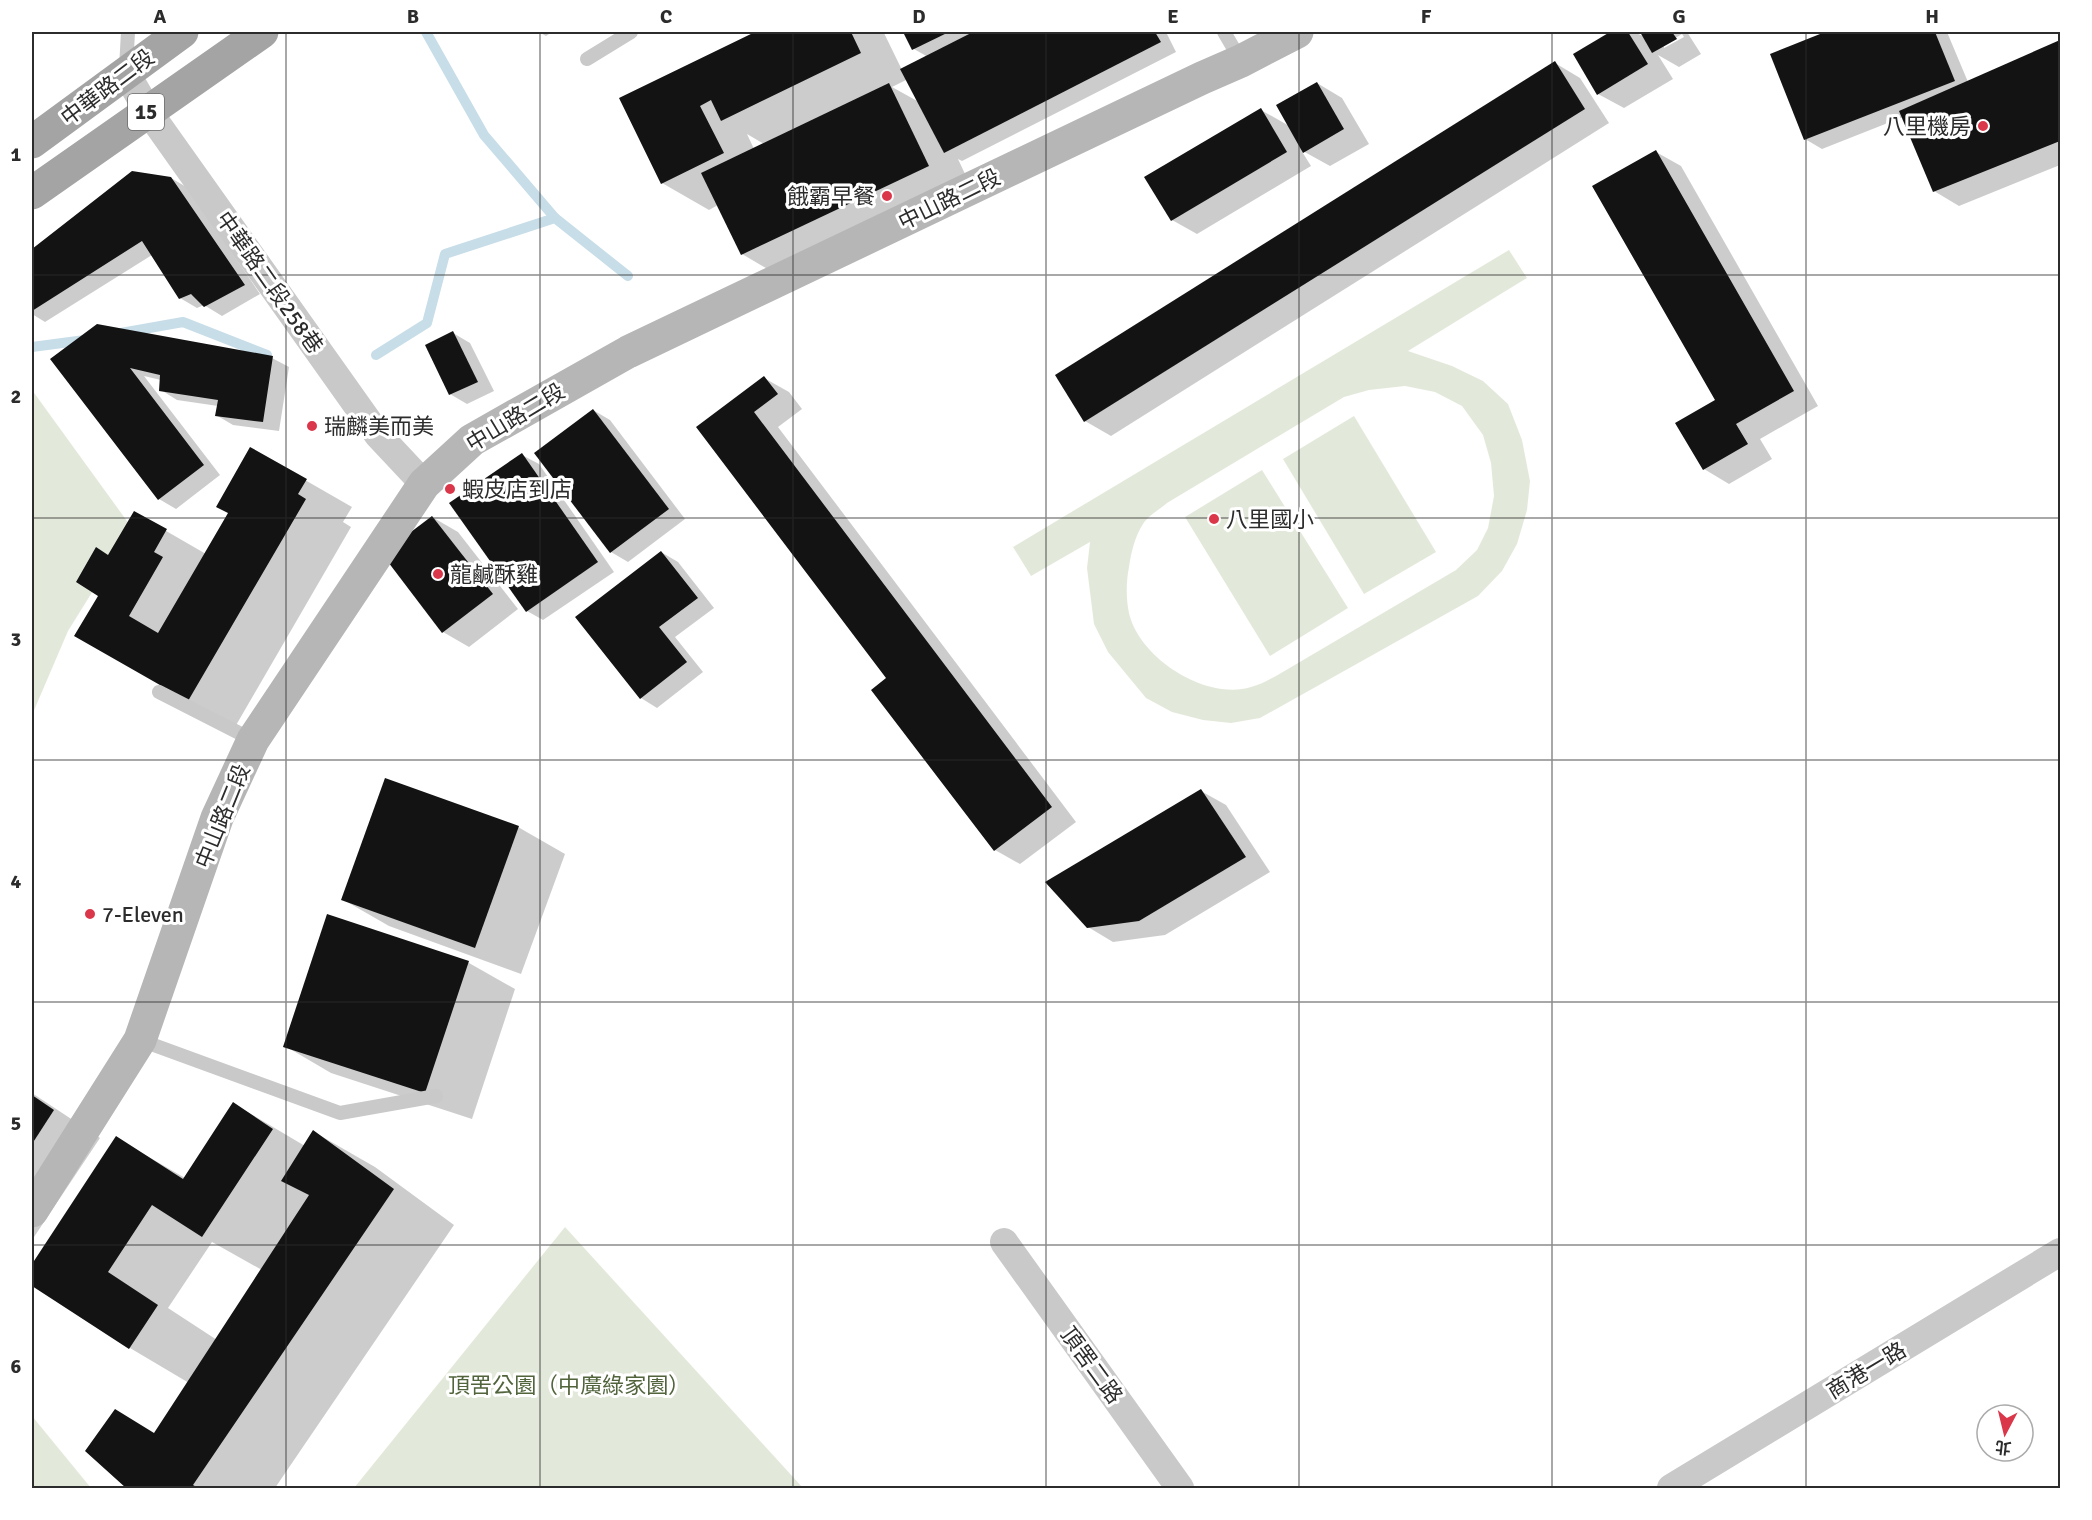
<svg xmlns="http://www.w3.org/2000/svg" width="2092" height="1520" font-family="Signika,'Noto Sans TC',sans-serif">
  <style>
    .green { fill: #e3e9da; fill-rule: evenodd }
    .shadow { fill: #0003; fill-rule: evenodd }
    .lines { fill: none; stroke-linecap: round; stroke-linejoin: round }
    .stream { stroke: #c7dde8; stroke-width: 10 }
    .building { fill: #131313 }
    .lane { stroke: #c9c9c9; stroke-width: 14 }
    .street { stroke: #c9c9c9; stroke-width: 28 }
    .secondary { stroke: #b6b6b6; stroke-width: 33 }
    .primary { stroke: #a4a4a4; stroke-width: 33 }
    .grid { fill: none; stroke: #2c2c2c; stroke-width: 1.5; stroke-opacity: 0.55 }
    .poi-dot { fill: #da374a; stroke: #fff; stroke-width: 2 }
    .labels { text-anchor: middle; stroke-width: 6; stroke-linejoin: round; paint-order: stroke }
    .shield { fill: #fff; stroke: #6b6b6b; stroke-width: 1.5 }
    .shield-label { font-size: 21px; font-weight: bold; fill: #2c2c2c }
    .street-label { font-size: 22px; fill: #2c2c2c; stroke: #fff }
    .poi-label { font-size: 22px; fill: #2c2c2c; stroke: #fff; text-anchor: start }
    .park-label { font-size: 22px; fill: #51643c; stroke: #fff }
    .neatline { fill: none; stroke: #2c2c2c; stroke-width: 2 }
    .grid-label { font-size: 20px; text-anchor: middle; font-weight: bold; fill: #2c2c2c }
  </style>
  <rect width="100%" height="100%" fill="#fff"/>
  <g class="green">
    <path d="M 1509,250 L 1527,278 L 1408,351 L 1452,366 L 1483,381 L 1508,404 L 1522,440 L 1530,481 L 1527,510 L 1517,544 L 1502,571 L 1478,596 L 1260,718 L 1231,723 L 1203,720 L 1172,712 L 1146,698 L 1108,652 L 1094,624 L 1087,568 L 1090,542 L 1031,576 L 1013,547 ZM 1405,386 L 1435,392 L 1462,406 L 1483,435 L 1491,463 L 1494,496 L 1488,528 L 1477,550 L 1456,570 L 1276,676 C 1268,680 1260,685 1251,687 C 1206,701 1139,658 1129,613 C 1126,599 1126,582 1129,567 C 1131,553 1135,536 1143,524 C 1148,516 1160,509 1167,503 L 1344,397 L 1369,390 Z"/>
    <polygon points="32,390 132,528 68,631 32,715"/>
    <polygon points="1354,416 1436,552 1364,594 1283,459"/>
    <polygon points="1262,470 1348,608 1270,656 1185,517"/>
    <polygon points="565,1227 803,1488 354,1488"/>
    <polygon points="32,1416 91,1488 32,1488"/>
  </g>
  <g class="shadow">
    <polygon points="539,32 552,32 546,36"/>
    <path d="M 758,32 L 881,32 L 884,33 L 902,70 L 928,57 L 914,49 L 905,32 L 1166,32 L 1176,52 L 962,161 L 958,159 L 974,193 L 788,281 L 742,254 L 718,205 L 709,210 L 662,183 L 621,99 ZM 908,79 L 919,102 L 892,87 ZM 747,134 L 764,144 L 754,149 Z"/>
    <path d="M 1613,32 L 1634,32 L 1645,37 L 1641,32 L 1687,32 L 1701,54 L 1679,67 L 1658,55 L 1673,79 L 1624,108 L 1598,94 L 1575,54 ZM 1682,34 L 1684,37 L 1664,48 L 1664,45 Z"/>
    <polygon points="1829,32 1947,32 1968,82 2060,42 2060,165 1959,206 1934,191 1903,117 1822,149 1805,139 1772,54"/>
    <polygon points="1555,63 1580,78 1609,123 1111,436 1085,421 1057,376"/>
    <polygon points="1317,83 1342,98 1369,144 1330,166 1301,150 1311,166 1197,234 1172,220 1261,110 1291,127"/>
    <polygon points="1656,152 1681,166 1818,406 1760,439 1772,459 1729,484 1704,469 1717,400"/>
    <polygon points="132,172 171,178 188,188 260,294 222,316 204,305 197,308 180,298 152,255 45,322 32,314 32,251"/>
    <polygon points="453,333 470,343 494,391 467,404 450,394"/>
    <polygon points="272,358 289,367 279,431 233,425 216,415 218,406 177,400 161,390 161,380 144,376 220,475 176,509 159,499 53,359"/>
    <polygon points="764,378 789,392 802,409 778,427 1076,822 1020,864 995,850 888,678 698,427"/>
    <polygon points="593,410 610,420 685,519 628,562 611,552"/>
    <polygon points="251,449 352,507 343,522 351,527 235,727 76,635 100,595 109,557 135,513 206,554 230,513"/>
    <polygon points="522,455 539,464 614,572 543,620 527,611"/>
    <polygon points="432,517 458,532 518,609 469,647 443,632 384,554"/>
    <polygon points="661,552 678,562 714,608 675,637 703,672 657,708 641,698"/>
    <polygon points="1201,791 1226,805 1270,872 1165,935 1113,942 1088,927"/>
    <polygon points="518,827 565,854 521,974 389,926 342,899"/>
    <polygon points="328,916 469,963 515,989 472,1119 331,1073 285,1046"/>
    <polygon points="32,1093 100,1138 32,1240"/>
    <path d="M 234,1104 L 305,1146 L 314,1132 L 375,1167 L 454,1225 L 275,1488 L 128,1488 L 87,1451 L 156,1434 L 189,1383 L 130,1348 L 32,1284 L 32,1267 L 116,1138 L 185,1178 ZM 212,1242 L 262,1270 L 217,1340 L 168,1308 Z"/>
  </g>
  <g class="lines">
    <g class="stream">
      <polyline points="426,32 484,135 555,218"/>
      <polyline points="121,333 183,322 267,355"/>
      <polyline points="32,347 85,340"/>
      <polyline points="376,355 427,323 445,254 555,218 628,276"/>
    </g>
  </g>
  <g class="building">
    <polygon points="755,32 851,32 861,53 721,121 711,100 700,106 724,153 661,184 619,98"/>
    <polygon points="903,32 949,32 912,50"/>
    <polygon points="973,32 1155,32 1161,42 944,153 900,69"/>
    <polygon points="1610,32 1628,32 1648,64 1597,95 1573,54"/>
    <polygon points="1640,32 1672,32 1677,39 1652,53"/>
    <polygon points="1825,32 1935,32 1955,81 1804,140 1770,54"/>
    <polygon points="2060,40 2060,141 1933,192 1899,111"/>
    <polygon points="1555,61 1585,109 1084,422 1055,375"/>
    <polygon points="1317,82 1344,129 1303,153 1276,105"/>
    <polygon points="889,83 929,166 741,255 701,173"/>
    <polygon points="1261,108 1287,152 1171,221 1144,177"/>
    <polygon points="1656,150 1794,391 1736,424 1748,444 1703,470 1675,423 1715,400 1592,186"/>
    <polygon points="132,171 171,177 245,285 204,307 191,294 179,299 142,241 32,311 32,249"/>
    <polygon points="97,324 273,356 263,422 215,416 218,400 159,391 160,375 130,368 204,465 158,500 50,359"/>
    <polygon points="453,331 478,382 449,395 425,345"/>
    <polygon points="764,376 778,394 754,412 1052,807 994,851 871,690 886,678 696,427"/>
    <polygon points="593,409 669,509 610,553 534,453"/>
    <polygon points="250,447 307,479 298,494 306,499 188,701 74,636 98,596 76,582 96,547 108,555 134,511 167,529 154,552 163,557 129,616 158,633 228,513 216,507"/>
    <polygon points="522,453 598,562 526,612 449,503"/>
    <polygon points="432,516 493,594 442,633 382,554"/>
    <polygon points="661,551 698,598 659,627 687,662 640,699 575,617"/>
    <polygon points="385,778 519,826 475,948 341,900"/>
    <polygon points="1201,789 1246,857 1139,921 1087,928 1045,882"/>
    <polygon points="327,914 469,961 425,1093 283,1047"/>
    <polygon points="32,1095 54,1110 32,1144"/>
    <polygon points="233,1102 273,1129 202,1237 152,1205 108,1272 158,1305 129,1349 32,1286 32,1264 116,1136 183,1179"/>
    <polygon points="313,1130 394,1189 193,1485 198,1488 126,1488 85,1451 115,1409 154,1433 309,1195 281,1181"/>
  </g>
  <g class="lines">
    <g class="lane">
      <polyline points="1224,32 1241,61"/>
      <polyline points="587,59 631,32"/>
      <polyline points="126,68 128,32"/>
      <polyline points="159,692 253,740"/>
      <polyline points="140,1040 340,1113 436,1096"/>
    </g>
    <g class="street">
      <polyline points="126,73 148,111 378,435 424,484"/>
      <polyline points="1004,1242 1180,1488"/>
      <polyline points="1671,1488 2060,1252"/>
    </g>
    <polyline class="secondary" points="32,1211 140,1040 217,818 253,740 424,484 472,440 628,352 1202,78 1241,61 1297,32"/>
    <g class="primary">
      <polyline points="32,142 182,32"/>
      <polyline points="32,193 262,32"/>
    </g>
  </g>
  <path class="grid" d="M 286,32 L 286,1488M 540,32 L 540,1488M 793,32 L 793,1488M 1046,32 L 1046,1488M 1299,32 L 1299,1488M 1552,32 L 1552,1488M 1806,32 L 1806,1488M 32,275 L 2060,275M 32,518 L 2060,518M 32,760 L 2060,760M 32,1002 L 2060,1002M 32,1245 L 2060,1245"/>
  <g class="poi-dot">
    <circle cx="1983" cy="126" r="6"/>
    <circle cx="887" cy="196" r="6"/>
    <circle cx="312" cy="426" r="6"/>
    <circle cx="450" cy="489" r="6"/>
    <circle cx="1214" cy="519" r="6"/>
    <circle cx="438" cy="574" r="6"/>
    <circle cx="90" cy="914" r="6"/>
  </g>
  <g class="labels">
    <rect class="shield" x="128" y="94" width="36" height="36" rx="4.5"/>
    <g class="shield-label">
      <text x="146" y="119">15</text>
    </g>
    <g class="street-label">
      <text transform="translate(107 87) rotate(-37)" y="8">中華路二段</text>
      <text transform="translate(949 199) rotate(-26)" y="8">中山路二段</text>
      <text transform="translate(270 282) rotate(55)" y="8">中華路二段258巷</text>
      <text transform="translate(515 417) rotate(-31)" y="8">中山路二段</text>
      <text transform="translate(222 816) rotate(-68)" y="8">中山路二段</text>
      <text transform="translate(1092 1365) rotate(54)" y="8">頂罟二路</text>
      <text transform="translate(1866 1370) rotate(-31)" y="8">商港一路</text>
    </g>
    <g class="poi-label">
      <text x="1971" y="134" text-anchor="end">八里機房</text>
      <text x="875" y="204" text-anchor="end">餓霸早餐</text>
      <text x="324" y="434">瑞麟美而美</text>
      <text x="462" y="497">蝦皮店到店</text>
      <text x="1226" y="527">八里國小</text>
      <text x="450" y="582">龍鹹酥雞</text>
      <text x="102" y="922">7-Eleven</text>
    </g>
    <g class="park-label">
      <text x="569" y="1393">頂罟公園（中廣綠家園）</text>
    </g>
  </g>
  <rect width="2092" height="1520" fill="none" stroke="#ffffff" stroke-width="66"/>
  <g transform="translate(2005 1433) rotate(187)"><circle r="28" fill="#ffffff" stroke="#ababab" stroke-width="1.5"/>
  <path d="M0-4.5L10 22L0 15L-10 22Z" fill="#da374a"/>
  <text y="-9" font-size="16" font-weight="bold" text-anchor="middle" fill="#2c2c2c">北</text>
  </g>
  <rect x="33" y="33" width="2026" height="1454" class="neatline"/>
  <g class="grid-label">
    <text x="160" y="23">A</text>
    <text x="413" y="23">B</text>
    <text x="666" y="23">C</text>
    <text x="919" y="23">D</text>
    <text x="1173" y="23">E</text>
    <text x="1426" y="23">F</text>
    <text x="1679" y="23">G</text>
    <text x="1932" y="23">H</text>
    <text x="16" y="161">1</text>
    <text x="16" y="403">2</text>
    <text x="16" y="646">3</text>
    <text x="16" y="888">4</text>
    <text x="16" y="1130">5</text>
    <text x="16" y="1373">6</text>
  </g>
</svg>
